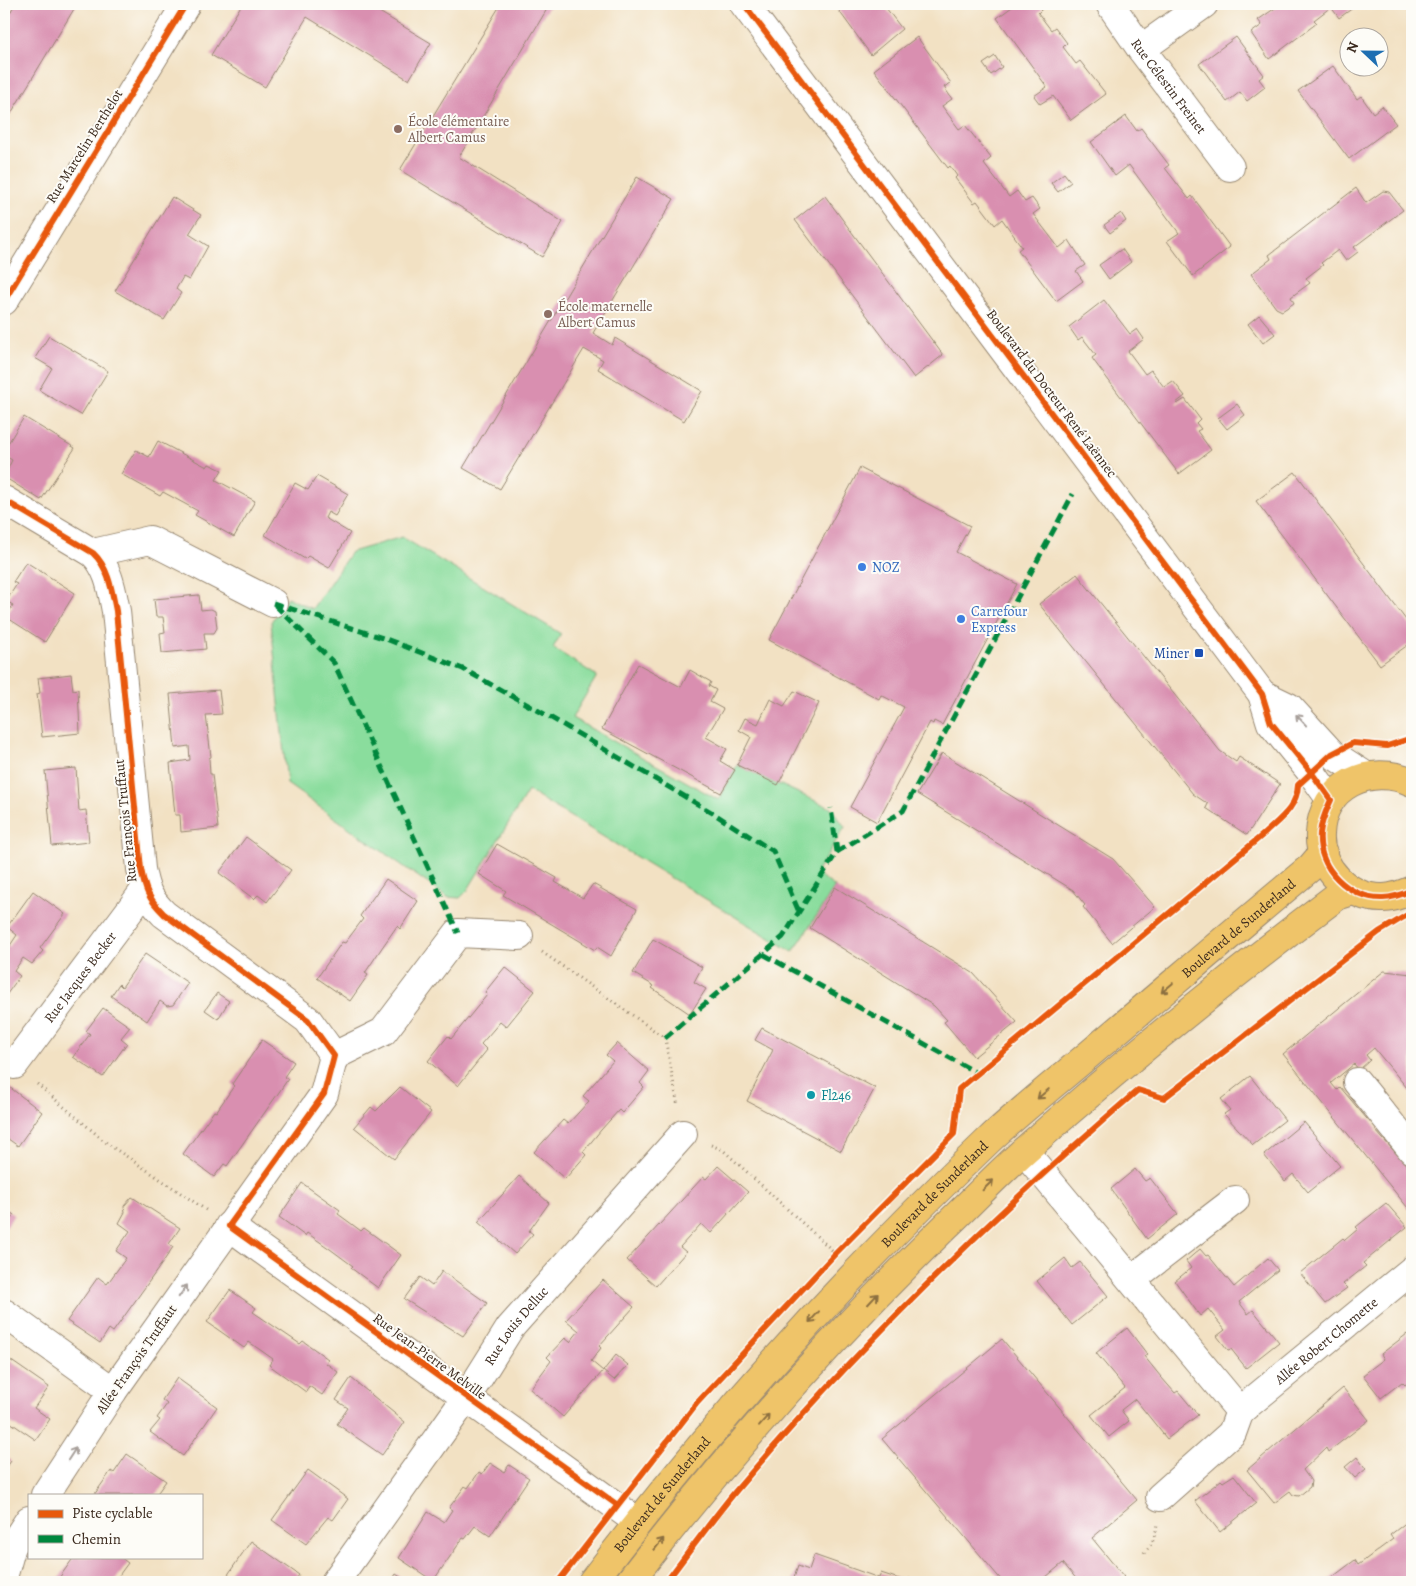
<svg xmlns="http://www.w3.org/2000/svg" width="1416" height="1586" font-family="Alegreya,serif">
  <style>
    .green { fill: #8add9d; stroke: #62845e }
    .building { fill: #d98fb0 }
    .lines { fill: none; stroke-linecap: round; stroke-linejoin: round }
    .minor-casing { stroke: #968670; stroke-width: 30 }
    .major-casing { stroke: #968670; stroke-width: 30 }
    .path { stroke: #968670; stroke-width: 3; stroke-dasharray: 1 4; stroke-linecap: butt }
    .minor { stroke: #fff; stroke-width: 28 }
    .major { stroke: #efc469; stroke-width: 28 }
    .quiet { stroke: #00873e; stroke-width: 5; stroke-dasharray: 10 5; stroke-linecap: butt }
    .cycleway-casing { stroke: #fdfcf7; stroke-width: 9 }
    .cycleway { stroke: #e8590c; stroke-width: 6 }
    .oneway { stroke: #a79f9a }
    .oneway2 { stroke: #8c6f40 }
    .education-dot { fill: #8d6e63; stroke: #fdfcf7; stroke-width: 2 }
    .shop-dot { fill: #3f7fe0; stroke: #fdfcf7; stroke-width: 2 }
    .transit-dot { fill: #1a4fb4; stroke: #fdfcf7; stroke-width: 2 }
    .culture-dot { fill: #0f9aa8; stroke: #fdfcf7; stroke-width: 2 }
    .labels { text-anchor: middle; stroke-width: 4; stroke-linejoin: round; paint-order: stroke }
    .street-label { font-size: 14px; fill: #3b2a1e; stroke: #fdfcf7 }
    .education-label { font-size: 14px; fill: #785e54; stroke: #fdfcf7; text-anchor: start }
    .shop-label { font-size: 14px; fill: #366cbe; stroke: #fdfcf7; text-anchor: start }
    .transit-label { font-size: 14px; fill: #164399; stroke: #fdfcf7; text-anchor: end }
    .culture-label { font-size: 14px; fill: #0d838f; stroke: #fdfcf7; text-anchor: start }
  </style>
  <rect width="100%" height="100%" fill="#fdfcf7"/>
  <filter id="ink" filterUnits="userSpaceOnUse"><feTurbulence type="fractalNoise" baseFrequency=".02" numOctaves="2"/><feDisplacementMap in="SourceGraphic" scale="10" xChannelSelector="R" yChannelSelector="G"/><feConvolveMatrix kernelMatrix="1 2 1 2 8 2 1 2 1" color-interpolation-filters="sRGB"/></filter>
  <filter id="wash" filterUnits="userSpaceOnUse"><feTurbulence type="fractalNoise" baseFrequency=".0096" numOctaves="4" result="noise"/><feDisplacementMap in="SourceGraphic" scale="20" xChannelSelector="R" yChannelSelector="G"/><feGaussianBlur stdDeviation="1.12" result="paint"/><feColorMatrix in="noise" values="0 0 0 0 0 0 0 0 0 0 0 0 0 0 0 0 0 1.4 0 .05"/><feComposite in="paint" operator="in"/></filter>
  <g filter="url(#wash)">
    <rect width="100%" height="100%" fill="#f2e1c3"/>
    <polygon class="green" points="402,537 561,634 553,648 597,676 572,718 719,800 737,765 831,808 845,827 816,873 835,887 793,952 528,791 467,891 460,898 447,897 287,784 271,622 287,597 312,609 351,552"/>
    <g id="blocks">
      <g class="building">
        <polygon points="15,4 77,4 4,125 4,23"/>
        <polygon points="242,4 366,4 431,43 409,80 307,17 265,87 211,55"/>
        <polygon points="501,4 550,4 459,157 563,222 542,257 400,170"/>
        <polygon points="834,4 883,4 902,29 871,55"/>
        <polygon points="1016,4 1038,4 1042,9 1038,13 1051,30 1055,27 1067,43 1063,47 1076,64 1080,61 1106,94 1071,120 1053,96 1040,104 1034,96 1047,87 997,18"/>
        <polygon points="1281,4 1356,4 1357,5 1339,18 1331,7 1314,20 1317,23 1269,59 1251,33 1262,25 1258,20"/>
        <polygon points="917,37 951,83 944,87 952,99 942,106 959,129 965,125 991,158 984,164 1009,197 1017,191 1025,202 1032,198 1040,209 1033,214 1059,248 1069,240 1085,265 1076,271 1083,281 1056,301 1018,250 1022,247 1002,219 995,225 977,201 974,203 955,178 957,176 950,166 948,168 874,70"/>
        <polygon points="1236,37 1264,75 1259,79 1265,87 1247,101 1240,92 1227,102 1199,64"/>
        <polygon points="995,56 1002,67 991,75 983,64"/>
        <polygon points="1333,66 1357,99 1361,96 1373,113 1382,106 1396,124 1349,159 1298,91"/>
        <polygon points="1126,116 1137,131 1141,128 1169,165 1165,168 1189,199 1192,196 1230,247 1193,276 1167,241 1179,233 1129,165 1115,176 1091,142"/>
        <polygon points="1064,173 1071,182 1058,192 1051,183"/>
        <polygon points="637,177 674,199 593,333 612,345 615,338 702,391 684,421 598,369 603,360 584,349 500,489 463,468"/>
        <polygon points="1356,188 1366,203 1383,191 1389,192 1403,210 1354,247 1358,252 1346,261 1338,250 1321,263 1323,265 1306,278 1310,283 1291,297 1294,303 1282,311 1276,308 1251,274 1271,259 1269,255"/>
        <polygon points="825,196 943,355 914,378 795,220"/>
        <polygon points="172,197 201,215 189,234 208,246 189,280 183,277 176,289 181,293 164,320 115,291"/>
        <polygon points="1121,213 1126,221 1110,233 1104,225"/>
        <polygon points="1122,249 1131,262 1109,279 1099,265"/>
        <polygon points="1104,300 1130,334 1137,329 1144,339 1128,351 1145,374 1151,370 1164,387 1173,381 1185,396 1176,403 1177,404 1185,399 1200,419 1196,423 1201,429 1197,431 1211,450 1179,474 1094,361 1092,358 1096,355 1082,337 1078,340 1069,327"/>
        <polygon points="1259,315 1275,334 1263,343 1248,324"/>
        <polygon points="49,336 108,371 81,415 39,390 52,368 35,358"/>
        <polygon points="1237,404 1245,415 1227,429 1218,418"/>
        <polygon points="24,417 75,448 41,500 4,477 12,460 4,455 4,450"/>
        <polygon points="158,441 207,467 209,464 222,470 216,480 255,501 234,537 195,515 198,511 163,492 160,496 121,474 136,450 149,457"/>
        <polygon points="860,468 970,526 956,552 1017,584 942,725 934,721 933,724 930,722 877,822 850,807 904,707 881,695 879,699 769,640"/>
        <polygon points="1295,472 1412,628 1412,642 1380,665 1256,501"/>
        <polygon points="317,476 348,494 335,516 328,512 325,518 350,533 329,568 308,556 305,559 265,535 295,483 308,490"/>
        <polygon points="26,562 75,593 45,642 6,617 13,605 6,601 17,584 13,582"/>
        <polygon points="1077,574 1220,751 1236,762 1239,757 1280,784 1247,835 1206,808 1208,804 1193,794 1039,604"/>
        <polygon points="199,595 201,610 211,609 215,611 217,628 214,633 204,633 206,649 162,653 160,633 165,632 163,617 156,617 154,599"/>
        <polygon points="638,664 681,687 690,670 711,682 709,686 716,690 710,702 723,709 706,737 727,749 720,761 735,770 721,793 602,729"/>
        <polygon points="71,674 73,690 78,689 80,733 42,737 37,694 40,693 38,678"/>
        <polygon points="219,690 222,714 206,715 211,757 209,758 210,774 212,774 218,828 181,832 180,815 175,815 170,763 190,760 189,746 175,748 170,694"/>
        <polygon points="794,691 819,703 778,785 737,765 751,737 739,730 745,718 758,724 770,699 784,706"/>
        <polygon points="942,753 1113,859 1155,907 1112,943 1083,907 1085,905 1073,890 917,794"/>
        <polygon points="76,768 79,811 86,810 89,842 52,846 45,771"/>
        <polygon points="246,837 291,870 267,902 258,895 254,899 219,873"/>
        <polygon points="497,844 557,878 555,882 583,898 593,884 637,909 611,956 597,947 595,950 503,895 506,891 479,874"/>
        <polygon points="386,879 418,901 400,929 397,926 381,949 365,973 368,975 350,1001 317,978 342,942 345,943 363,919 360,916"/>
        <polygon points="835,887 973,973 1017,1022 974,1057 944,1022 947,1020 934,1006 810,928"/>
        <polygon points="33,891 65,914 40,948 43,951 32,964 23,958 14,971 20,976 4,998 4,944 9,947 17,935 7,927"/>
        <polygon points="653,939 702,967 694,982 706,989 690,1014 652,988 654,986 633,973"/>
        <polygon points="145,954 188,983 173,1005 167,1006 160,1001 147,1021 111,996 119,984 122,987"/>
        <polygon points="505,967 535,991 506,1027 500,1022 481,1044 487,1050 458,1086 428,1061 448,1036 451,1039 487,995 485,992"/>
        <polygon points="1384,971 1412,974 1412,1094 1374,1048 1366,1055 1370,1060 1359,1070 1354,1064 1331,1083 1337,1090 1340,1087 1367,1119 1369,1118 1377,1129 1375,1130 1412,1171 1410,1174 1412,1176 1412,1213 1283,1054"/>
        <polygon points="217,993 229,1001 218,1019 205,1010"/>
        <polygon points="103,1008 130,1027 121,1038 127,1043 103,1077 73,1057 90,1034 86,1031"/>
        <polygon points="762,1028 875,1088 841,1151 747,1101 773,1050 755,1040"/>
        <polygon points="262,1040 294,1062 284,1077 288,1079 277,1095 227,1166 224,1164 214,1177 183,1154 214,1111 216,1112 234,1086 232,1084"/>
        <polygon points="617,1043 649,1071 640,1083 644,1087 622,1113 619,1110 601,1130 583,1152 586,1155 565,1179 534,1152 563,1120 568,1124 589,1101 583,1096 613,1061 606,1055"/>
        <polygon points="1250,1076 1285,1120 1253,1145 1224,1114 1230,1110 1221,1099"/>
        <polygon points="4,1083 42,1112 18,1146 4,1136"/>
        <polygon points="400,1087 431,1112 394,1159 354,1127 371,1107 376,1111"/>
        <polygon points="1304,1122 1340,1166 1308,1192 1293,1174 1285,1181 1264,1155"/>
        <polygon points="718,1166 748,1192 711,1233 701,1224 680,1247 686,1252 656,1286 627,1260 703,1177 706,1179"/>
        <polygon points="1135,1169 1145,1181 1150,1178 1178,1214 1147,1239 1111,1189"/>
        <polygon points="519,1176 549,1203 529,1231 533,1234 515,1254 478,1222"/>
        <polygon points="302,1183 340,1210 338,1214 349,1222 361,1231 364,1228 401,1255 378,1288 351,1268 353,1266 330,1249 307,1233 305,1236 279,1217"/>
        <polygon points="132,1197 180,1228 169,1244 173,1247 163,1262 113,1332 109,1329 100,1343 67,1321 98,1277 107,1284 126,1258 116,1251 130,1231 119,1223 125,1212 124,1206"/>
        <polygon points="1386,1203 1407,1227 1363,1263 1366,1266 1343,1284 1347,1288 1325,1304 1300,1273 1343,1238 1345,1240 1358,1229 1356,1227"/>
        <polygon points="4,1208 14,1215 4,1230"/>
        <polygon points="1200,1249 1206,1256 1208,1255 1234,1287 1268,1258 1278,1270 1239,1302 1248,1314 1253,1310 1279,1342 1246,1368 1231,1349 1228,1350 1217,1336 1225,1330 1208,1309 1200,1316 1175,1281 1191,1268 1186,1261"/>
        <polygon points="1065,1258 1072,1268 1080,1262 1108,1296 1072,1325 1037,1281"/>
        <polygon points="442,1271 487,1303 463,1336 404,1299 420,1277 432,1286"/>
        <polygon points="603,1280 634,1307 599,1346 601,1348 591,1361 603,1371 563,1417 530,1389 551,1361 547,1357 565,1338 570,1342 579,1331 566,1320"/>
        <polygon points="230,1290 256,1308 253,1312 300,1344 303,1341 328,1359 326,1363 338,1372 322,1395 309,1386 306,1392 269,1365 273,1359 249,1342 244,1348 207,1322"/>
        <polygon points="1127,1328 1147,1354 1144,1356 1161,1377 1175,1393 1178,1391 1198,1415 1167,1439 1135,1399 1121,1410 1129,1421 1109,1437 1091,1415 1125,1388 1096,1353"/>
        <polygon points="1407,1334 1409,1337 1412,1335 1412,1380 1405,1385 1402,1382 1381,1398 1363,1375 1384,1359 1381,1354"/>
        <polygon points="1002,1339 1137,1500 1092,1538 1124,1577 1117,1582 1079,1582 1063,1563 1040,1582 1003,1582 882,1439"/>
        <polygon points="616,1355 628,1365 614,1380 603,1371"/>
        <polygon points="10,1360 49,1387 34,1408 50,1419 36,1440 4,1418 4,1368"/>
        <polygon points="177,1378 217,1407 183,1456 150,1432 160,1420 157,1418 167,1404 162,1400"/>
        <polygon points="351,1378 405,1422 382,1455 337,1424 348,1408 336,1400"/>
        <polygon points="1343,1388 1369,1420 1328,1452 1326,1448 1303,1470 1311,1481 1310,1487 1299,1496 1293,1495 1290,1491 1274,1503 1247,1470"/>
        <polygon points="127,1454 166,1481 156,1495 94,1495 111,1471 114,1473"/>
        <polygon points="4,1455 11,1461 4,1471"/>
        <polygon points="1357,1457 1366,1469 1355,1478 1345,1467"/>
        <polygon points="490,1463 504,1472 509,1465 529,1478 490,1536 475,1526 465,1539 463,1538 433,1581 399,1558 428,1512 444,1522 452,1510 449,1508 465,1486 468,1488 479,1472 482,1474"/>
        <polygon points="308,1470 348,1499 333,1520 328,1517 306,1544 272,1520"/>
        <polygon points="1234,1475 1256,1503 1220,1532 1195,1501 1221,1480 1223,1482"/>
        <polygon points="1412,1518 1412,1575 1403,1582 1326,1582 1355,1560 1358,1565 1393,1539 1390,1535"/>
        <polygon points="251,1541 299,1575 294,1582 227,1582 230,1579 227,1576"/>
        <polygon points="814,1555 879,1578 881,1573 908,1582 909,1578 921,1582 793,1581 798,1566 809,1570"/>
        <polygon points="74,1557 120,1557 128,1563 114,1582 65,1582 59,1578"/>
        <polygon points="396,1574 408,1582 391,1582"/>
      </g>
    </g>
  </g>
  <g filter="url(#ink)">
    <use href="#blocks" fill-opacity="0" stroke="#968670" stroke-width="1"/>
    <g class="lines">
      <defs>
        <g id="minor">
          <polyline points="744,4 1262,694 1271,723 1311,772 1331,800"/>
          <path id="s1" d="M 1110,4 L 1141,49 L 1230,167"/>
          <polyline points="1141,49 1204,4"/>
          <polyline points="4,301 186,4"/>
          <path d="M 4,500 L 93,553 C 109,568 112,591 116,611 L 141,869 C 145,890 148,898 164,914 L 308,1020 L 334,1056 L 324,1094 L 113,1391 L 45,1495"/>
          <polyline points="93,553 150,540 273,603"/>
          <polyline points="1262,694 1289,707 1332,754 1366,776"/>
          <polyline points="334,1056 383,1032 458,933 519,936"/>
          <path id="s2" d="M 14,1065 L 145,890"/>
          <polyline points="1357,1082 1412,1150"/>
          <polyline points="1024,1151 1240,1411"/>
          <polyline points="229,1226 638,1522"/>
          <polyline points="1132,1279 1235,1200"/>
          <polyline points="4,1313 113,1391"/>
          <path id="s3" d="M 1160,1497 L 1232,1433 L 1240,1411 L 1412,1270"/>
          <polyline points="4,1574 12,1546 29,1520"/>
          <path id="s4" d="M 335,1582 L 466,1398 L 510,1328 L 683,1134"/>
        </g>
        <g id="major">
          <path d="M 1412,782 C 1370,763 1322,785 1320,834 C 1318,868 1349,899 1383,898 C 1393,898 1403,894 1412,890"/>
          <path id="s5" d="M 592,1582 C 712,1424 847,1275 991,1138 C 1026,1106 1064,1076 1100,1045 C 1170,986 1240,926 1311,867 L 1323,853"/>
          <path d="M 629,1582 C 726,1456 832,1337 946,1226 C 972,1201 998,1174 1025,1150 C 1124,1062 1231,976 1337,896 L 1353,891"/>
        </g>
      </defs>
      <use href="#minor" class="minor-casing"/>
      <use href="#major" class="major-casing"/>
      <g class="path">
        <polyline points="1391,745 1412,738"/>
        <polyline points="542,952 665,1038 678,1106"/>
        <polyline points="37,1084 108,1144 206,1210"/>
        <polyline points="1140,1090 1164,1098 1287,1003"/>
        <polyline points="955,1130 959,1089 1230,863 1289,810 1294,802"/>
        <polyline points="711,1145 723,1150 834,1252"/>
        <polyline points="1144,1553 1152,1543 1158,1525"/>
      </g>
      <use href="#minor" class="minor"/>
      <use href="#major" class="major"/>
      <g class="quiet">
        <polyline points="273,603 386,639 463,669 548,716 711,812 773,851 799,912"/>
        <polyline points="275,605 334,663 458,933"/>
        <polyline points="837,852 903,811 1073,494"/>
        <polyline points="763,954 977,1073"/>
        <polyline points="665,1038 783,937 837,852 831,808"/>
      </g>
      <defs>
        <g id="cycleway">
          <path d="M 744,4 L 1262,694 L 1271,723 L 1311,772 L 1331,800 C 1326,811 1321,821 1320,833 C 1317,868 1349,899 1383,898 C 1393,898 1403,894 1412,890"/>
          <polyline points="4,301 186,4"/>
          <path d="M 4,500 L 93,553 C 109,568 112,591 116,611 L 141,869 C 145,890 148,898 164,914 L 308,1020 L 334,1056 L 324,1094 L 229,1226 L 616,1504"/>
          <path d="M 558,1582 L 697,1403 L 835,1254 L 954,1134 L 959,1089 L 1265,833 C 1281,818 1297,807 1298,785 L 1332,754 L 1353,743 L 1387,746 L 1412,738"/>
          <path d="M 666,1582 C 689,1552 711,1521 735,1492 C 857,1347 995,1213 1138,1090 L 1164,1098 L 1379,932 L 1412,912"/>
        </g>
      </defs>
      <use href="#cycleway" class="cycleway-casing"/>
      <use href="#cycleway" class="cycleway"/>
    </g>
    <defs><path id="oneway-shaft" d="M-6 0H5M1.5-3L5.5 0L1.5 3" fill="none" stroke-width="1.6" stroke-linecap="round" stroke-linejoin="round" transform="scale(1.25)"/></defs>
    <g class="oneway">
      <use href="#oneway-shaft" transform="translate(1301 720) rotate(-133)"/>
      <use href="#oneway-shaft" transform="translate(183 1291) rotate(-55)"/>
      <use href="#oneway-shaft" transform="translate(72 1454) rotate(-57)"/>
    </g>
    <g class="oneway2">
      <use href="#oneway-shaft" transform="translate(1167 988) rotate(140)"/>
      <use href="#oneway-shaft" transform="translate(1043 1094) rotate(140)"/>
      <use href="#oneway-shaft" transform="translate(988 1185) rotate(-44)"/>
      <use href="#oneway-shaft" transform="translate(873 1299) rotate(-47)"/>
      <use href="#oneway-shaft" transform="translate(814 1317) rotate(132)"/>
      <use href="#oneway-shaft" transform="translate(764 1420) rotate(-49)"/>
      <use href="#oneway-shaft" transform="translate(659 1544) rotate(-51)"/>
    </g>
  </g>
  <g class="education-dot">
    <circle cx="398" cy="129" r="5"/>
    <circle cx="548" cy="314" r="5"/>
  </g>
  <g class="shop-dot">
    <circle cx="862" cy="567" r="5"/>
    <circle cx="961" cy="619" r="5"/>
  </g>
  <rect class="transit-dot" x="1194" y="648" width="10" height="10" rx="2.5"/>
  <circle class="culture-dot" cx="811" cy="1095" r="5"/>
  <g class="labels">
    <g class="street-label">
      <text dy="5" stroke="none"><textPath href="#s1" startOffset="101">Rue Célestin Freinet</textPath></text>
      <text transform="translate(84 146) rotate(-58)" y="5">Rue Marcelin Berthelot</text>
      <text transform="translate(1052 393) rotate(53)" y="5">Boulevard du Docteur René Laënnec</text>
      <text transform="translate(125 821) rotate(-96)" y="5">Rue François Truffaut</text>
      <text dy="5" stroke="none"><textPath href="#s5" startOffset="922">Boulevard de Sunderland</textPath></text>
      <text dy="5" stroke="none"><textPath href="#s2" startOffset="110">Rue Jacques Becker</textPath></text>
      <text dy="5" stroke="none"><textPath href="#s5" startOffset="518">Boulevard de Sunderland</textPath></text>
      <text dy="5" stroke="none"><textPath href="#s4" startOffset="314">Rue Louis Delluc</textPath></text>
      <text dy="5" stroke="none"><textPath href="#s3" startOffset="231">Allée Robert Chomette</textPath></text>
      <text transform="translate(430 1356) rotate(36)" y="5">Rue Jean-Pierre Melville</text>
      <text transform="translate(136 1359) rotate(-55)" y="5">Allée François Truffaut</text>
      <text dy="5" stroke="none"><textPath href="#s5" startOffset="112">Boulevard de Sunderland</textPath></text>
    </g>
    <g class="education-label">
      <text x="408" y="126">École élémentaire<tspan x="408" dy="16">Albert Camus</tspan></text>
      <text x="558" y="311">École maternelle<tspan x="558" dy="16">Albert Camus</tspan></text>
    </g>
    <g class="shop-label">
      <text x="872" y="572">NOZ</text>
      <text x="971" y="616">Carrefour<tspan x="971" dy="16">Express</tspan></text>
    </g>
    <g class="transit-label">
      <text x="1189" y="658">Miner</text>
    </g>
    <g class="culture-label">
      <text x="821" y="1100">Fl246</text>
    </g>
  </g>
  <rect width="1416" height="1586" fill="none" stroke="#fdfcf7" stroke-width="20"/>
  <rect x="28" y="1494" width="175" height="65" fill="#fdfcf7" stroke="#afa8a0"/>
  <rect x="38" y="1510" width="25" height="8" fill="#e8590c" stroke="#afa8a0"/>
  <text x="72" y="1518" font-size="15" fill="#3b2a1e">Piste cyclable</text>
  <rect x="38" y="1535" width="25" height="8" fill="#00873e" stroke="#afa8a0"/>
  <text x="72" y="1544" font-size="15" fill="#3b2a1e">Chemin</text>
  <g transform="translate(1364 52) rotate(292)"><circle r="24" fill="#fdfcf7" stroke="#afa8a0"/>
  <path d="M0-4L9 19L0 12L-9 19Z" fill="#1f6fb2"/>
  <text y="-8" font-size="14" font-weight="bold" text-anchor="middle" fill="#3b2a1e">N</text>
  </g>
</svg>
